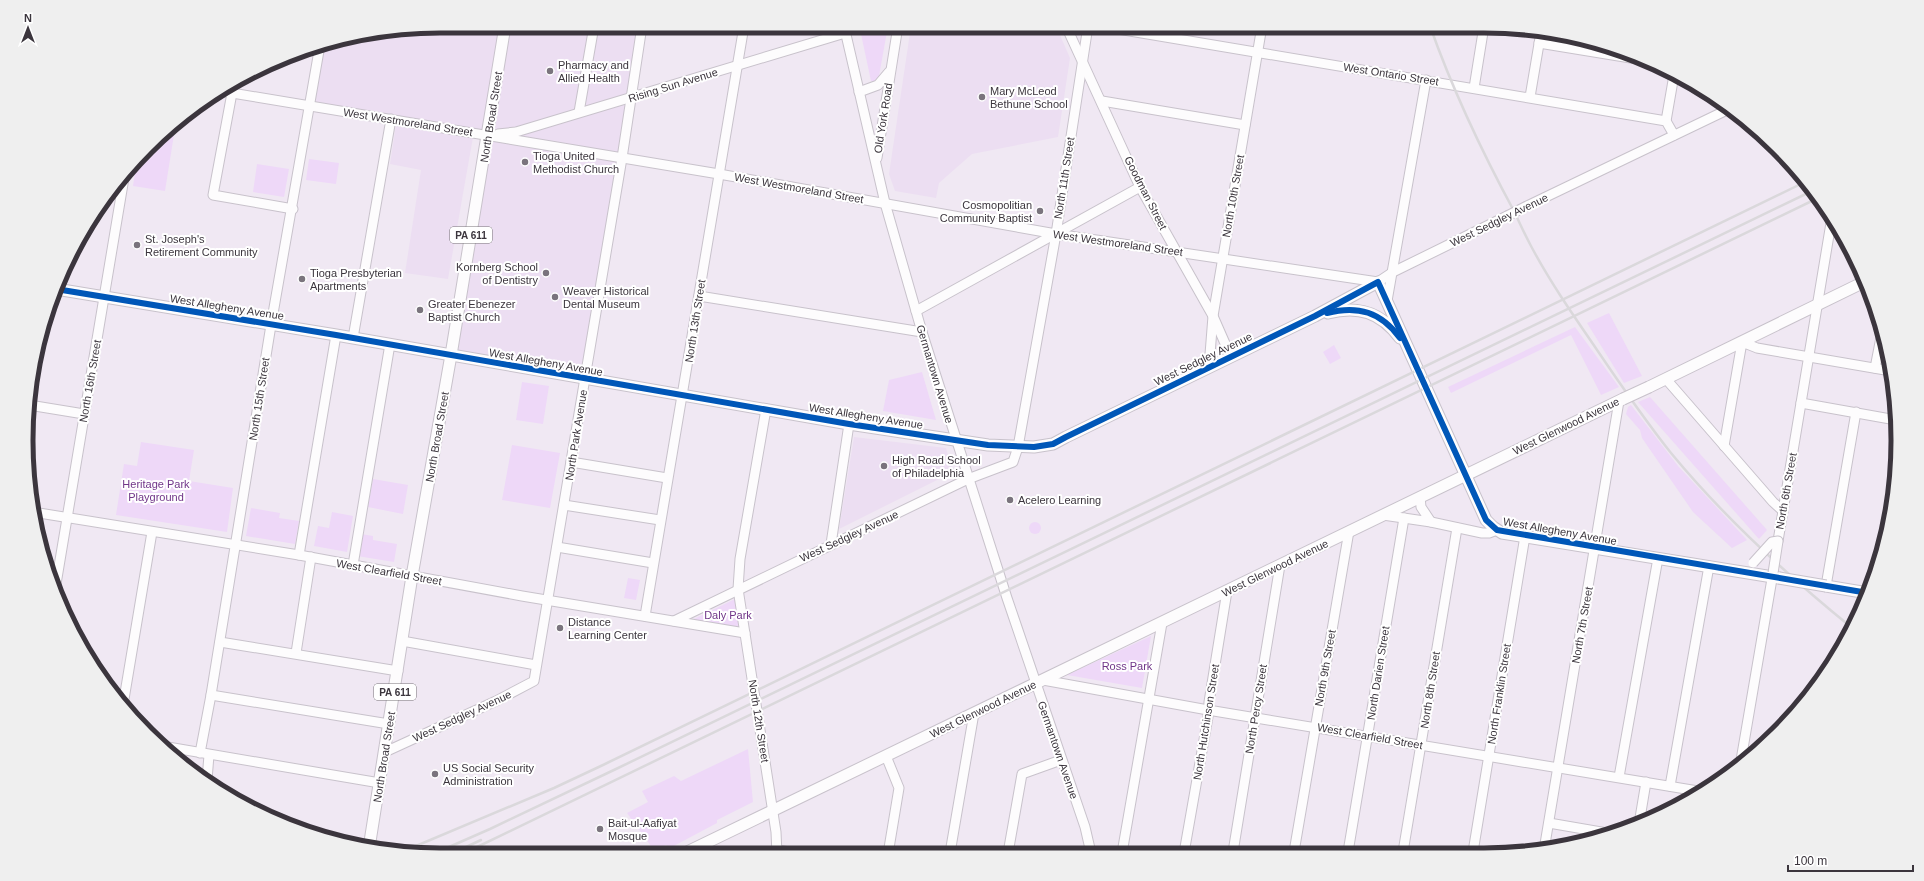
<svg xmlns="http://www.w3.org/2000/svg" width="1924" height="881" font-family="Arial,sans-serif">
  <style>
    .built { fill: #ecdef2 }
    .green { fill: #eed8f8 }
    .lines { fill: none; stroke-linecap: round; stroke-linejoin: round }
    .minor-casing { stroke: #c8c2cb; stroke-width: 11 }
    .major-casing { stroke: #c8c2cb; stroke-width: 13 }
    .minor { stroke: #fdfcfd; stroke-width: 9 }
    .major { stroke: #fdfcfd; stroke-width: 11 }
    .rail { stroke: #dad8db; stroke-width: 2.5 }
    .minor-bridge-casing { stroke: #c8c2cb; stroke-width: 11; stroke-linecap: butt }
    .major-bridge-casing { stroke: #c8c2cb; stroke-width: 13; stroke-linecap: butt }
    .minor-bridge { stroke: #fdfcfd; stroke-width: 9 }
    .major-bridge { stroke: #fdfcfd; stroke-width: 11 }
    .cycleway-casing { stroke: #fff; stroke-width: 8 }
    .cycleway { stroke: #0057b8; stroke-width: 6 }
    .poi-dot { fill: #7a747d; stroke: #fff; stroke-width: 1.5 }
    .labels { text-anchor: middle; stroke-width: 4; stroke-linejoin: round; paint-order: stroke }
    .shield { fill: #fff; stroke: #767277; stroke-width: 1 }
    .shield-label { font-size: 10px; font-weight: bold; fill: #3b353d }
    .poi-label { font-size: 11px; fill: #3b353d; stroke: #fff; text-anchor: start }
    .street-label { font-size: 11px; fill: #3b353d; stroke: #fff }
    .park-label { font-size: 11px; fill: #703588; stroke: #fff }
    .rim { fill: none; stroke: #3b353d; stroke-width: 5 }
  </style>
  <rect width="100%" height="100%" fill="#f0e8f3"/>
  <g class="built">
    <polygon points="441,26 642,26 585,379 451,355 488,135 310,106 320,45 360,34"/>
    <polygon points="911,26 1056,26 1070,58 1058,137 972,154 939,183 936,198 895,191 889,174"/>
    <polygon points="396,125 473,137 448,279 405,273 421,170 390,164"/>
    <polygon points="854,437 946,448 953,472 839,529"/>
  </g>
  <g class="green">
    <polygon points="873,26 888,26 879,76 875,81 871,81 861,34"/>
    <polygon points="176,122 165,191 133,186 137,159 167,129"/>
    <polygon points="309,159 339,163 336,184 306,180"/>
    <polygon points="257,164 289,169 284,197 253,192"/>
    <polygon points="1609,313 1642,376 1624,383 1587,323"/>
    <polygon points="1575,327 1619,387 1601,395 1571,335 1451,393 1448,387"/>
    <polygon points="1334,345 1341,358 1330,364 1323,352"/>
    <polygon points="922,372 936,420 883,411 889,380"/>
    <polygon points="522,382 549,386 543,424 516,420"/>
    <polygon points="1650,397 1767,530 1759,539 1638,402"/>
    <polygon points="1631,405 1678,466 1747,540 1732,548 1693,512 1642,438 1640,430 1626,414 1628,407"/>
    <polygon points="141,442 194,450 189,481 233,488 227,532 116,515 124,464 137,466"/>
    <polygon points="512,445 560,453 550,508 502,500"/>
    <polygon points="373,479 408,485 403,514 368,507"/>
    <polygon points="251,508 280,513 279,518 299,521 295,544 246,536"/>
    <polygon points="332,512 353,516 347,552 314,546 318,526 329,528"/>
    <circle cx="1035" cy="528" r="6"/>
    <polygon points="361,534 373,536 373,540 397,544 394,562 357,556"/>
    <polygon points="628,578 640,580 636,600 624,598"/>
    <polygon points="737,598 742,630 692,620"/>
    <polygon points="1151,636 1142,688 1067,675"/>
    <polygon points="748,749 753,802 717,820 717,823 670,848 666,845 659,848 660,851 656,853 627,813 648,802 642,791 674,776 681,781"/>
  </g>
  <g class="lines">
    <defs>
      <g id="minor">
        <polyline points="844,26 885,203 922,332 1007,598 1085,827 1091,853"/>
        <polyline points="1066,26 1140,187 1213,316 1231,357"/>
        <polyline points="1100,26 1666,121 1674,135"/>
        <polyline points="1539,43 1649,61"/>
        <polyline points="230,84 232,93 213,195 293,209"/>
        <polyline points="1474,88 1484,26"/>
        <polyline points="220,91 719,174 1056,234 1378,282 1393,272 1507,216"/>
        <polyline points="859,92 878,85 889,72"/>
        <polyline points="1530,97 1541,32"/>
        <polyline points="1102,101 1245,125"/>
        <polyline points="579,112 594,26"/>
        <polyline points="1666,121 1674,75"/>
        <polyline points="498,134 516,132 845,33 856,26"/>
        <polyline points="877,158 898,26"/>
        <polyline points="1527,206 1729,109"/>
        <polyline points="699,296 922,332"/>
        <polyline points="1387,301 1426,80"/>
        <polyline points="916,311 1140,187"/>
        <polyline points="353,338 391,119"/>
        <polyline points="1209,367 1213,316 1262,26"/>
        <polyline points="1875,368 1882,332"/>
        <polyline points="1666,379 1773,502 1783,511"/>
        <polyline points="1801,403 1896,420"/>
        <polyline points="29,405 84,414"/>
        <polyline points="766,409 740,559 738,589 776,832 777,854"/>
        <polyline points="1724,446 1742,342 1757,348 1891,371"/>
        <polyline points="571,462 667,478"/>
        <polyline points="1420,497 1421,507 1431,522"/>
        <polyline points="564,505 660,520"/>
        <polyline points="33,512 299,555 522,596 745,633"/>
        <polyline points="1383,515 1431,522 1482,533 1489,533 1497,530"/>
        <polyline points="1884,540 1894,485"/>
        <polyline points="1778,541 1832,217"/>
        <polyline points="831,544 849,424"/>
        <polyline points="557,547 653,563"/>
        <polyline points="299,555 336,335"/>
        <polyline points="353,565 390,344"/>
        <polyline points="1826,586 1856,412"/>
        <polyline points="55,590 125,172"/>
        <polyline points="645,616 744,26"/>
        <polyline points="674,621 968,479 1013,462 1018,447 1056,234 1088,26"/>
        <polyline points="402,641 536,665"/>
        <polyline points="220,642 398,671"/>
        <polyline points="296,653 311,557"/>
        <polyline points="1043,680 1208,710 1698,791"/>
        <polyline points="211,695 389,724"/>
        <polyline points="123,705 152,532"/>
        <polyline points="162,746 380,783"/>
        <polyline points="385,752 496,701 534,681 622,158 642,26"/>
        <polyline points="200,753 211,695 271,325 320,45"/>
        <polyline points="886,756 899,788 888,854"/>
        <polyline points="1740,766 1773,573"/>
        <polyline points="1619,777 1658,558"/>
        <polyline points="207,780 209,755"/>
        <polyline points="1670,786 1709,566"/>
        <polyline points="1549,823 1607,833"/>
        <polyline points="1639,824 1646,782"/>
        <polyline points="778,850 800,854"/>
        <polyline points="1544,850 1619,401"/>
        <polyline points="1233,852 1280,565"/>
        <polyline points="1294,852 1349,531"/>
        <polyline points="1348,852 1404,518"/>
        <polyline points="1403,852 1457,528"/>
        <polyline points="1473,852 1525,536"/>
        <polyline points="950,853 974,713"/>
        <polyline points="1008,853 1022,774 1061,760"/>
        <polyline points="1122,853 1162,623"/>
        <polyline points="1184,853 1208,717 1209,702 1227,591"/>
      </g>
      <g id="major">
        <polyline points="56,289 336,335 849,424 988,445 1034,447 1053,444 1066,437 1315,316 1378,282 1486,520 1493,527 1502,533 1779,578"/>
        <path d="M 1328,313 C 1358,305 1381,312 1400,338"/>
        <polyline points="1649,387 1866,281"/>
        <polyline points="1826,586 1868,593"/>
        <polyline points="369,848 412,576 451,355 505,26"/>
        <polyline points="683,854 1623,399"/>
      </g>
    </defs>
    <use href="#minor" class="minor-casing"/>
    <use href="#major" class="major-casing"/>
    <use href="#minor" class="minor"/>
    <use href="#major" class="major"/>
    <g class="rail">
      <path d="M 1430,26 C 1453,91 1482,152 1515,213 C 1520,224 1525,235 1531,246 C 1549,280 1571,312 1593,344 C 1618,381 1643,418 1671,453 C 1723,516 1787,575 1851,627"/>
      <polyline points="475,848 1818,198"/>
      <polyline points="404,851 554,788 603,765 1805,182"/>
      <polyline points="433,854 490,829 616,769 1812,191"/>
      <polyline points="449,855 481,840"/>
    </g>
    <defs>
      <g id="minor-bridge">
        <polyline points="1507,216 1527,206"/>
        <polyline points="1753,563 1772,542 1778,541 1773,573"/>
      </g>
      <g id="major-bridge">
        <polyline points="1623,399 1649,387"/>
        <polyline points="1779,578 1826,586"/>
      </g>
    </defs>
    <use href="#minor-bridge" class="minor-bridge-casing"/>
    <use href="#major-bridge" class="major-bridge-casing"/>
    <use href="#minor-bridge" class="minor-bridge"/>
    <use href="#major-bridge" class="major-bridge"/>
    <defs>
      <g id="cycleway">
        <polyline points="56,289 336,335 849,424 988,445 1034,447 1053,444 1066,437 1315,316 1378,282 1486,520 1497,530 1868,593"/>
        <path d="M 1327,313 C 1358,305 1381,312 1400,338"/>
      </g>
    </defs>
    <use href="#cycleway" class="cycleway-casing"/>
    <use href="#cycleway" class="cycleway"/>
  </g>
  <g class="poi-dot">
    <circle cx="550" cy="71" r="4"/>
    <circle cx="982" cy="97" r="4"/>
    <circle cx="525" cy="162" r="4"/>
    <circle cx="1040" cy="211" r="4"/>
    <circle cx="137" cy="245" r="4"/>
    <circle cx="546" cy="273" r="4"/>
    <circle cx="302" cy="279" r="4"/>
    <circle cx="555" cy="297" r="4"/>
    <circle cx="420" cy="310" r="4"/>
    <circle cx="884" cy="466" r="4"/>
    <circle cx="1010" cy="500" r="4"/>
    <circle cx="560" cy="628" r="4"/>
    <circle cx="435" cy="774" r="4"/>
    <circle cx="600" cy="829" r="4"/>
  </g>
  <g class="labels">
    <g class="shield">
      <rect x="450" y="227" width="42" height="16" rx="3"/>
      <rect x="374" y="684" width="42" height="16" rx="3"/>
    </g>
    <g class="shield-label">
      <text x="471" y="239">PA 611</text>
      <text x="395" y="696">PA 611</text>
    </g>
    <g class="poi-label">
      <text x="558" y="69">Pharmacy and<tspan x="558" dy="13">Allied Health</tspan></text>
      <text x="990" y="95">Mary McLeod<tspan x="990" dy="13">Bethune School</tspan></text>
      <text x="533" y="160">Tioga United<tspan x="533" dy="13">Methodist Church</tspan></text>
      <text x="1032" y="209" text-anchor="end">Cosmopolitian<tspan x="1032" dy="13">Community Baptist</tspan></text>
      <text x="145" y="243">St. Joseph's<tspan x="145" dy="13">Retirement Community</tspan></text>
      <text x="538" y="271" text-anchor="end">Kornberg School<tspan x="538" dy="13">of Dentistry</tspan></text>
      <text x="310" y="277">Tioga Presbyterian<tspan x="310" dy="13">Apartments</tspan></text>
      <text x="563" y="295">Weaver Historical<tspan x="563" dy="13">Dental Museum</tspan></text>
      <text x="428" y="308">Greater Ebenezer<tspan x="428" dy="13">Baptist Church</tspan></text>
      <text x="892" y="464">High Road School<tspan x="892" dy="13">of Philadelphia</tspan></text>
      <text x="1018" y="504">Acelero Learning</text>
      <text x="568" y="626">Distance<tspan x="568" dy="13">Learning Center</tspan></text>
      <text x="443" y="772">US Social Security<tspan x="443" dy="13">Administration</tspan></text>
      <text x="608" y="827">Bait-ul-Aafiyat<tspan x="608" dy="13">Mosque</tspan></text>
    </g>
    <g class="street-label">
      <text transform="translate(1391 74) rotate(9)" y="4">West Ontario Street</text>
      <text transform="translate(673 85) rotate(-17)" y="4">Rising Sun Avenue</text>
      <text transform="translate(491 117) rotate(-81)" y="4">North Broad Street</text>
      <text transform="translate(883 118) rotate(-81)" y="4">Old York Road</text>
      <text transform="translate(408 122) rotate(9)" y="4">West Westmoreland Street</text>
      <text transform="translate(1064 178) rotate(-81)" y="4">North 11th Street</text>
      <text transform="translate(799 188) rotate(10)" y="4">West Westmoreland Street</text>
      <text transform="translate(1146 193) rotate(63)" y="4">Goodman Street</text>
      <text transform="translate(1233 196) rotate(-80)" y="4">North 10th Street</text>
      <text transform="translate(1499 220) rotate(-26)" y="4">West Sedgley Avenue</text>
      <text transform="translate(1118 243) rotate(8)" y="4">West Westmoreland Street</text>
      <text transform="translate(227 307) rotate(9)" y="4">West Allegheny Avenue</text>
      <text transform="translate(695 321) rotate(-81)" y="4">North 13th Street</text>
      <text transform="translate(1203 359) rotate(-26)" y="4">West Sedgley Avenue</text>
      <text transform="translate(546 362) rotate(10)" y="4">West Allegheny Avenue</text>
      <text transform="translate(935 374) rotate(73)" y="4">Germantown Avenue</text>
      <text transform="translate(90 381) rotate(-80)" y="4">North 16th Street</text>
      <text transform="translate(259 399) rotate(-81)" y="4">North 15th Street</text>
      <text transform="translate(866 416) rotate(9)" y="4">West Allegheny Avenue</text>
      <text transform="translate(1566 426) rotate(-26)" y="4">West Glenwood Avenue</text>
      <text transform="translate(576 435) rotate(-81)" y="4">North Park Avenue</text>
      <text transform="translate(437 437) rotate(-80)" y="4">North Broad Street</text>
      <text transform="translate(1786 491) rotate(-80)" y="4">North 6th Street</text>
      <text transform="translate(1560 531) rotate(10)" y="4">West Allegheny Avenue</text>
      <text transform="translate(849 536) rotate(-25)" y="4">West Sedgley Avenue</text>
      <text transform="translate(1275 568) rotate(-26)" y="4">West Glenwood Avenue</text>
      <text transform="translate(389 572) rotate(10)" y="4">West Clearfield Street</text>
      <text transform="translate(1582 625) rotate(-80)" y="4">North 7th Street</text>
      <text transform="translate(1325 668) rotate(-80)" y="4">North 9th Street</text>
      <text transform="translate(1378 673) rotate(-81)" y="4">North Darien Street</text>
      <text transform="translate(1430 690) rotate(-81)" y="4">North 8th Street</text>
      <text transform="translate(1499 694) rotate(-81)" y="4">North Franklin Street</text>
      <text transform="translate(983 709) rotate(-26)" y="4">West Glenwood Avenue</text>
      <text transform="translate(1256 709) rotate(-81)" y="4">North Percy Street</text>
      <text transform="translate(462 716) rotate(-25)" y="4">West Sedgley Avenue</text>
      <text transform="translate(759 721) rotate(81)" y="4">North 12th Street</text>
      <text transform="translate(1206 722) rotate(-81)" y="4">North Hutchinson Street</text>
      <text transform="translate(1370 736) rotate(10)" y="4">West Clearfield Street</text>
      <text transform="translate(1058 750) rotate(71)" y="4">Germantown Avenue</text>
      <text transform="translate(384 757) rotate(-81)" y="4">North Broad Street</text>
    </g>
    <g class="park-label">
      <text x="156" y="488">Heritage Park<tspan x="156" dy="13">Playground</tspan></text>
      <text x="728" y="619">Daly Park</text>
      <text x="1127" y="670">Ross Park</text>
    </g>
  </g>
  <path d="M0 0H1924V881H0ZM440 33H1484A407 407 0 0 1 1891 440V441A407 407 0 0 1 1484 848H440A407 407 0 0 1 33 441V440A407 407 0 0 1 440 33Z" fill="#efefef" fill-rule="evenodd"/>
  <path class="rim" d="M440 33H1484A407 407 0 0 1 1891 440V441A407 407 0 0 1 1484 848H440A407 407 0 0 1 33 441V440A407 407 0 0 1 440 33Z"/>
  <g transform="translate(28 28)" stroke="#ffffff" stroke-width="3" paint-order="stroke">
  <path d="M0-3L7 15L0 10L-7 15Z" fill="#3b353d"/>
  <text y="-6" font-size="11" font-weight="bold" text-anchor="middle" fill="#3b353d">N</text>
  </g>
  <path d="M1788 865v6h125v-6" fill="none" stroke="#3b353d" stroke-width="2"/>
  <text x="1794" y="865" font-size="12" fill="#3b353d" stroke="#ffffff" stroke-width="3" paint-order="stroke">100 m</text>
</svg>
